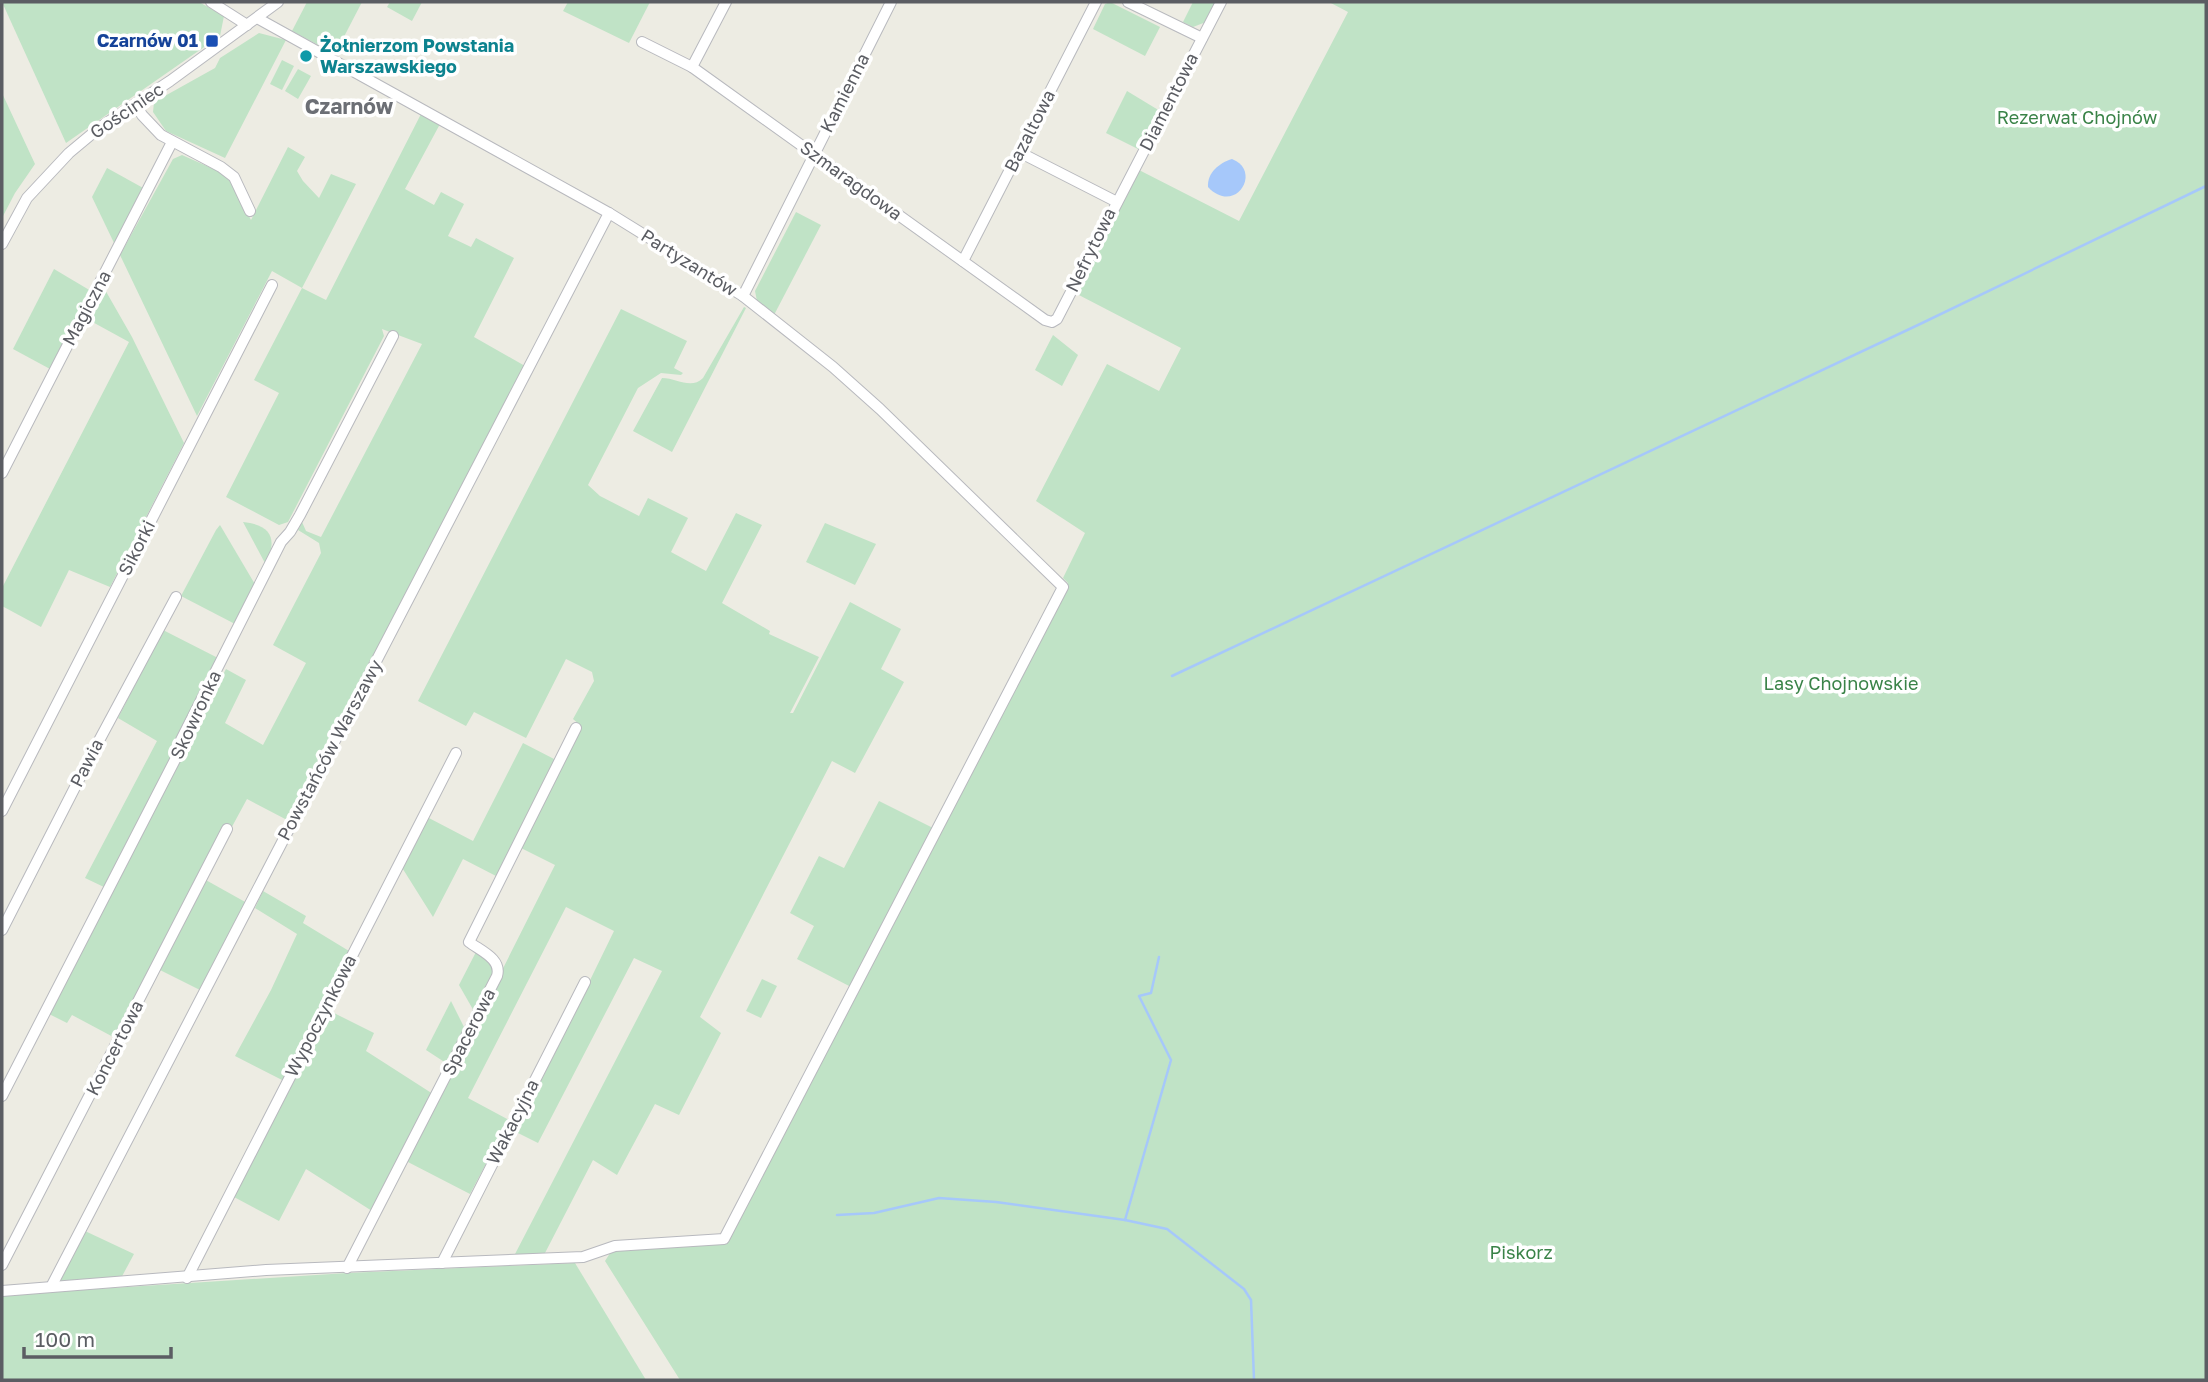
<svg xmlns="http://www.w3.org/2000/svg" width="2208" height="1382" font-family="'Golos Text',sans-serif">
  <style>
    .green { fill: #c0e3c6 }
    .water { fill: #a6c8fa }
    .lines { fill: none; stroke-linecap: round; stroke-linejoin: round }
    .stream { stroke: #a6c8fa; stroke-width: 2.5 }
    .street-casing { stroke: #b8b9be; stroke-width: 12 }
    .street { stroke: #fff; stroke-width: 10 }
    .transit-dot { fill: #1a4fb4; stroke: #fff; stroke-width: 2.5 }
    .culture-dot { fill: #0f9aa8; stroke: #fff; stroke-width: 2.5 }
    .labels { text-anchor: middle; stroke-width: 7; stroke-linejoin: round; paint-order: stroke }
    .transit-label { font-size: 18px; font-weight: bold; fill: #164399; stroke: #fff; text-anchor: end }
    .culture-label { font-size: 18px; font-weight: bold; fill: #0d838f; stroke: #fff; text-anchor: start }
    .street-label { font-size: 18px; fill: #5b5d63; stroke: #fff }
    .park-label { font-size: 18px; fill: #3a8348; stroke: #fff }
    .quarter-label { font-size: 21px; font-weight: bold; fill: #6c6f75; stroke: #fff }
  </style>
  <rect width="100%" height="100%" fill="#edece3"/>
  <g class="green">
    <polygon points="2,2 199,2 224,16 220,36 66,143"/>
    <polygon points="307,2 362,2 335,54 292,31"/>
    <polygon points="390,2 422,2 412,21 387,7"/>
    <polygon points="568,2 650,2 629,43 563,11"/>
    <polygon points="1110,2 1160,27 1145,56 1093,29 1105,4"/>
    <polygon points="1193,2 1217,2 1206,22 1193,27 1183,22"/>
    <polygon points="1329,2 2206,2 2206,1380 680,1380 605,1261 612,1250 728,1242 1068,583 1063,578 1085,533 1036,501 1107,364 1159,391 1181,348 1075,293 1139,170 1239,221 1348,12"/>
    <polygon points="259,33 286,40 225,158 166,131 153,112 154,102 215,68 220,58"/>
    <polygon points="282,60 294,66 282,90 270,84"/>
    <polygon points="298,69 311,76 298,99 285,91"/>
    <polygon points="1127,91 1160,111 1140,150 1106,133"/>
    <polygon points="2,93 35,164 15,193 2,218"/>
    <polygon points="421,114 440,124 405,189 434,205 441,192 464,204 448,236 471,247 476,238 514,258 474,337 525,366 289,821 247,799 117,1039 72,1015 67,1023 47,1013 226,669 246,680 225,723 263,745 306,663 273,645 321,553 319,543 298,530 302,522 306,531 321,537 422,344 382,329 384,336 288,522 279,525 226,497 279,393 254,380 302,288 272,271 197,416 120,255 173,159 182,155 218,171 230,179 251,220 288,147 305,157 297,171 303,181 319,198 331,174 356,184 302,288 326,300"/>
    <polygon points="107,168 145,189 115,245 92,197"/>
    <polygon points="796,212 821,225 774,315 757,301 755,291"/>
    <polygon points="54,269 91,291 50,369 13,349"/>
    <polygon points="104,288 132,337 184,443 110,587 69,570 41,627 2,606 2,588 129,342 87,319"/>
    <path d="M 744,307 L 746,308 L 672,452 L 633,431 L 662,378 C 677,378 691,390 703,378 Z"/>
    <polygon points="621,309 687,341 674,368 683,373 681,375 661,373 638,388 588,485 600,496 639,516 648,498 688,518 671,552 706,571 736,513 762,525 722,603 770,631 769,634 819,657 790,713 793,713 850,602 901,629 881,669 904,682 855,773 832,761 700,1017 721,1033 679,1115 655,1104 617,1175 593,1160 545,1253 514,1256 662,971 634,958 538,1143 516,1132 614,931 566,907 468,1098 509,1120 470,1194 406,1161 555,865 521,848 574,744 573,742 581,726 573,719 594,681 592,672 566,659 526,738 474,712 466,726 418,701"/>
    <polygon points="1053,335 1078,355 1062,386 1035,370"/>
    <path d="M 243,522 C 273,525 277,540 266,565 Z"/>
    <polygon points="825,523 876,544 855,585 806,562"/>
    <polygon points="220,525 256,586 235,624 181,596 216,530"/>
    <polygon points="163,630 218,658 171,747 175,750 106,888 85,878 157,741 118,718"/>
    <polygon points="523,743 556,760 496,876 463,859 433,917 401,866 427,817 473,841"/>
    <polygon points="879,801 933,828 851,987 797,959 814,926 790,913 819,856 844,868"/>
    <polygon points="204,879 247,903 202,991 158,969"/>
    <polygon points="263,891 306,916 303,923 349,951 284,1081 235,1056 271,990 297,934 255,908"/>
    <polygon points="476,952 493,963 495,973 475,1013 459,985"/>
    <polygon points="762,979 777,986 761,1018 746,1011"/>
    <polygon points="451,1001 466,1031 449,1065 426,1050"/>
    <polygon points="330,1011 374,1033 366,1051 433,1094 372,1211 306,1169 279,1221 234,1197"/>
    <polygon points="85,1231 134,1254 120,1280 56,1284"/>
    <polygon points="575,1263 646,1380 2,1380 2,1295 347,1273"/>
  </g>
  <path class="water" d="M 1232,159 C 1263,171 1235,216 1208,187 C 1207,173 1219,163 1232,159 Z"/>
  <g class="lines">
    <g class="stream">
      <polyline points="1172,676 1918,325 2206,186"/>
      <polyline points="837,1215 874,1213 939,1198 996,1202 1125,1220 1167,1229 1244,1289 1251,1300 1254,1380"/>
      <polyline points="1125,1220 1171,1060 1139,996 1151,993 1159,957"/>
    </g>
    <defs>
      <g id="street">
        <polyline points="211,2 247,25"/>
        <polyline points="1128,2 1202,38"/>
        <polyline points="642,42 692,67 1045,320 1052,322 1057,319 1221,2"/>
        <polyline points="692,67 726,2"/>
        <polyline points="136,104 142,115 161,135 221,167 234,177 250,211"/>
        <polyline points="1019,152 1117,202"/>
        <polyline points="2,244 27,198 69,153 99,128 170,81 278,2"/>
        <polyline points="963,261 1096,2"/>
        <polyline points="743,296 891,2"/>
        <polyline points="2,473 172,142"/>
        <polyline points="2,811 272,285"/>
        <polyline points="2,930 94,750 176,597"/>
        <polyline points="2,1096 178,754 181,740 281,542 290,532 300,515 393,336"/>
        <polyline points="442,1263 585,982"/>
        <polyline points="2,1265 227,829"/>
        <path d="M 347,1268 L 497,976 C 502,959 481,951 469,942 L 576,728"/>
        <polyline points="187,1278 456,753"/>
        <polyline points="51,1287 609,213"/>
        <polyline points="2,1291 266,1270 583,1257 615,1246 724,1239 1063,587 880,409 833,367 743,296 609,213 257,18"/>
      </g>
    </defs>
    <use href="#street" class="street-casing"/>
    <use href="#street" class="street"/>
  </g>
  <rect class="transit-dot" x="205" y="34" width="14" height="14" rx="3.5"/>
  <circle class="culture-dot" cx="306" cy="56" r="7"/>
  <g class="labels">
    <g class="transit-label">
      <text x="198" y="47">Czarnów 01</text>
    </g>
    <g class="culture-label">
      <text x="320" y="52">Żołnierzom Powstania<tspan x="320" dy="21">Warszawskiego</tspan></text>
    </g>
    <g class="street-label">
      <text transform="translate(845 93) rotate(-63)" y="6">Kamienna</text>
      <text transform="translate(1169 102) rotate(-63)" y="6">Diamentowa</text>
      <text transform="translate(127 111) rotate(-34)" y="6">Gościniec</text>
      <text transform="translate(1030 131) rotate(-63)" y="6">Bazaltowa</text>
      <text transform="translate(851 181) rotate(36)" y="6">Szmaragdowa</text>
      <text transform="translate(1091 250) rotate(-64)" y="6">Nefrytowa</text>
      <text transform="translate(689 263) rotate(32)" y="6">Partyzantów</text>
      <text transform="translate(87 308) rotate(-62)" y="6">Magiczna</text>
      <text transform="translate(137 548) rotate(-63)" y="6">Sikorki</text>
      <text transform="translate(196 715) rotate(-65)" y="6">Skowronka</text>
      <text transform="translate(330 750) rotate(-62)" y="6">Powstańców Warszawy</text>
      <text transform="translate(87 763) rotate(-63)" y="6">Pawia</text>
      <text transform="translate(321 1016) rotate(-63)" y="6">Wypoczynkowa</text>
      <text transform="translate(469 1032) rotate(-63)" y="6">Spacerowa</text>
      <text transform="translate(115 1048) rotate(-63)" y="6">Koncertowa</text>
      <text transform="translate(513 1122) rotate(-63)" y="6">Wakacyjna</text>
    </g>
    <g class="park-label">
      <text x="2077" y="124">Rezerwat Chojnów</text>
      <text x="1841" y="690">Lasy Chojnowskie</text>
      <text x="1521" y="1259">Piskorz</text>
    </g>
    <g class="quarter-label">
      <text x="349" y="114">Czarnów</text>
    </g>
  </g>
  <rect width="2208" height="1382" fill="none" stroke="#5b5d63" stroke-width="7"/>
  <path d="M24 1347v10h147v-10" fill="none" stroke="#5b5d63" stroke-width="3.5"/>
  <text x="35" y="1347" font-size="21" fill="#5b5d63" stroke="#ffffff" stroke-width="5" paint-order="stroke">100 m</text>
</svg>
